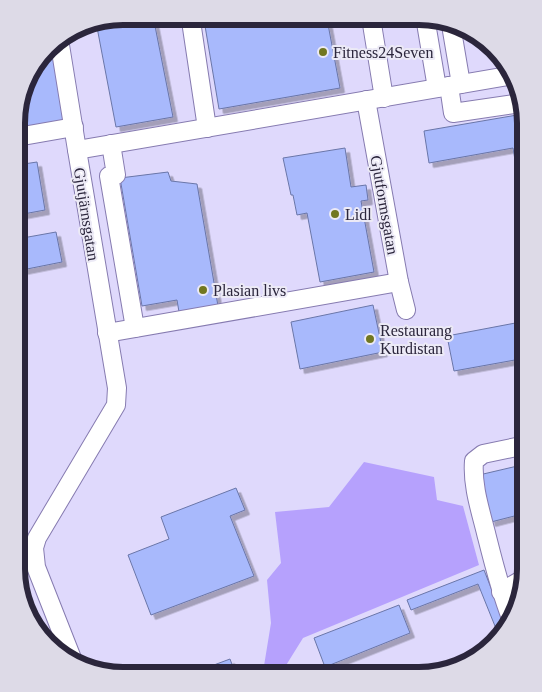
<svg xmlns="http://www.w3.org/2000/svg" width="542" height="692" font-family="Georgia,serif">
  <style>
    .forest { fill: #b6a1fd }
    .building { fill: #a8b9fc; stroke: #6a76a8; filter: url(#shadow) }
    .lines { fill: none; stroke-linecap: round; stroke-linejoin: round }
    .minor-casing { stroke: #867bb0; stroke-width: 20 }
    .minor { stroke: #fff; stroke-width: 18 }
    .poi-dot { fill: #717721; stroke: #eceaf6; stroke-width: 2 }
    .labels { text-anchor: middle; stroke-width: 4; stroke-linejoin: round; paint-order: stroke }
    .poi-label { font-size: 16px; fill: #2b263c; stroke: #eceaf6; text-anchor: start }
    .street-label { font-size: 16px; fill: #2b263c; stroke: #eceaf6 }
    .rim { fill: none; stroke: #2b263c; stroke-width: 6 }
  </style>
  <defs>
    <filter id="shadow"><feDropShadow dx="4.5" dy="4.5" stdDeviation="0" flood-color="#0004"/></filter>
  </defs>
  <rect width="100%" height="100%" fill="#dfd9fc"/>
  <polygon class="forest" points="364,462 434,477 437,500 463,506 479,565 303,638 280,675 263,672 271,623 267,580 281,563 275,512 329,507"/>
  <g class="building">
    <polygon points="327,19 340,88 219,109 204,20"/>
    <polygon points="154,21 173,117 116,127 96,22"/>
    <polygon points="53,42 65,120 17,128 17,109 30,70"/>
    <polygon points="517,115 522,143 526,143 526,164 516,166 513,148 429,163 424,131"/>
    <polygon points="345,148 351,187 366,185 368,200 361,201 374,272 320,282 307,213 297,215 293,195 291,195 283,158"/>
    <polygon points="37,162 45,210 18,215 17,165"/>
    <polygon points="168,172 171,181 197,184 218,306 179,312 177,300 142,306 120,178"/>
    <polygon points="56,232 62,262 17,271 17,239"/>
    <polygon points="373,305 383,352 300,369 291,322"/>
    <polygon points="526,321 526,358 454,371 447,336"/>
    <polygon points="526,464 526,513 491,522 479,475"/>
    <polygon points="236,488 245,510 230,516 254,576 151,615 128,555 169,539 161,517"/>
    <polygon points="484,570 507,629 499,636 478,584 411,610 407,600"/>
    <polygon points="399,605 410,633 325,667 314,638"/>
    <polygon points="230,659 236,675 187,675"/>
  </g>
  <g class="lines">
    <defs>
      <g id="minor">
        <polyline points="425,17 437,88"/>
        <polyline points="371,18 384,98"/>
        <polyline points="191,21 207,128"/>
        <polyline points="451,25 461,84"/>
        <polyline points="59,39 77,150"/>
        <polyline points="449,86 453,113 521,103"/>
        <polyline points="366,100 399,282 406,310"/>
        <polyline points="17,137 74,127"/>
        <polyline points="111,144 116,175 109,176 135,328"/>
        <polyline points="107,333 399,282"/>
        <polyline points="16,548 34,548"/>
        <polyline points="501,592 525,578"/>
        <path d="M 511,618 C 500,590 493,561 486,533 C 480,509 472,485 474,461 L 483,454 L 526,445"/>
        <polyline points="73,661 36,567 34,548 37,538 116,405 117,388 77,150 514,75"/>
      </g>
    </defs>
    <use href="#minor" class="minor-casing"/>
    <use href="#minor" class="minor"/>
  </g>
  <g class="poi-dot">
    <circle cx="323" cy="52" r="5"/>
    <circle cx="335" cy="214" r="5"/>
    <circle cx="203" cy="290" r="5"/>
    <circle cx="370" cy="339" r="5"/>
  </g>
  <g class="labels">
    <g class="poi-label">
      <text x="333" y="58">Fitness24Seven</text>
      <text x="345" y="220">Lidl</text>
      <text x="213" y="296">Plasian livs</text>
      <text x="380" y="336">Restaurang<tspan x="380" dy="18">Kurdistan</tspan></text>
    </g>
    <g class="street-label">
      <text transform="translate(385 205) rotate(80)" y="6">Gjutformsgatan</text>
      <text transform="translate(87 214) rotate(81)" y="6">Gjutjärnsgatan</text>
    </g>
  </g>
  <path d="M0 0H542V692H0ZM123 25H419A98 98 0 0 1 517 123V569A98 98 0 0 1 419 667H123A98 98 0 0 1 25 569V123A98 98 0 0 1 123 25Z" fill="#dddae7" fill-rule="evenodd"/>
  <path class="rim" d="M123 25H419A98 98 0 0 1 517 123V569A98 98 0 0 1 419 667H123A98 98 0 0 1 25 569V123A98 98 0 0 1 123 25Z"/>
</svg>
